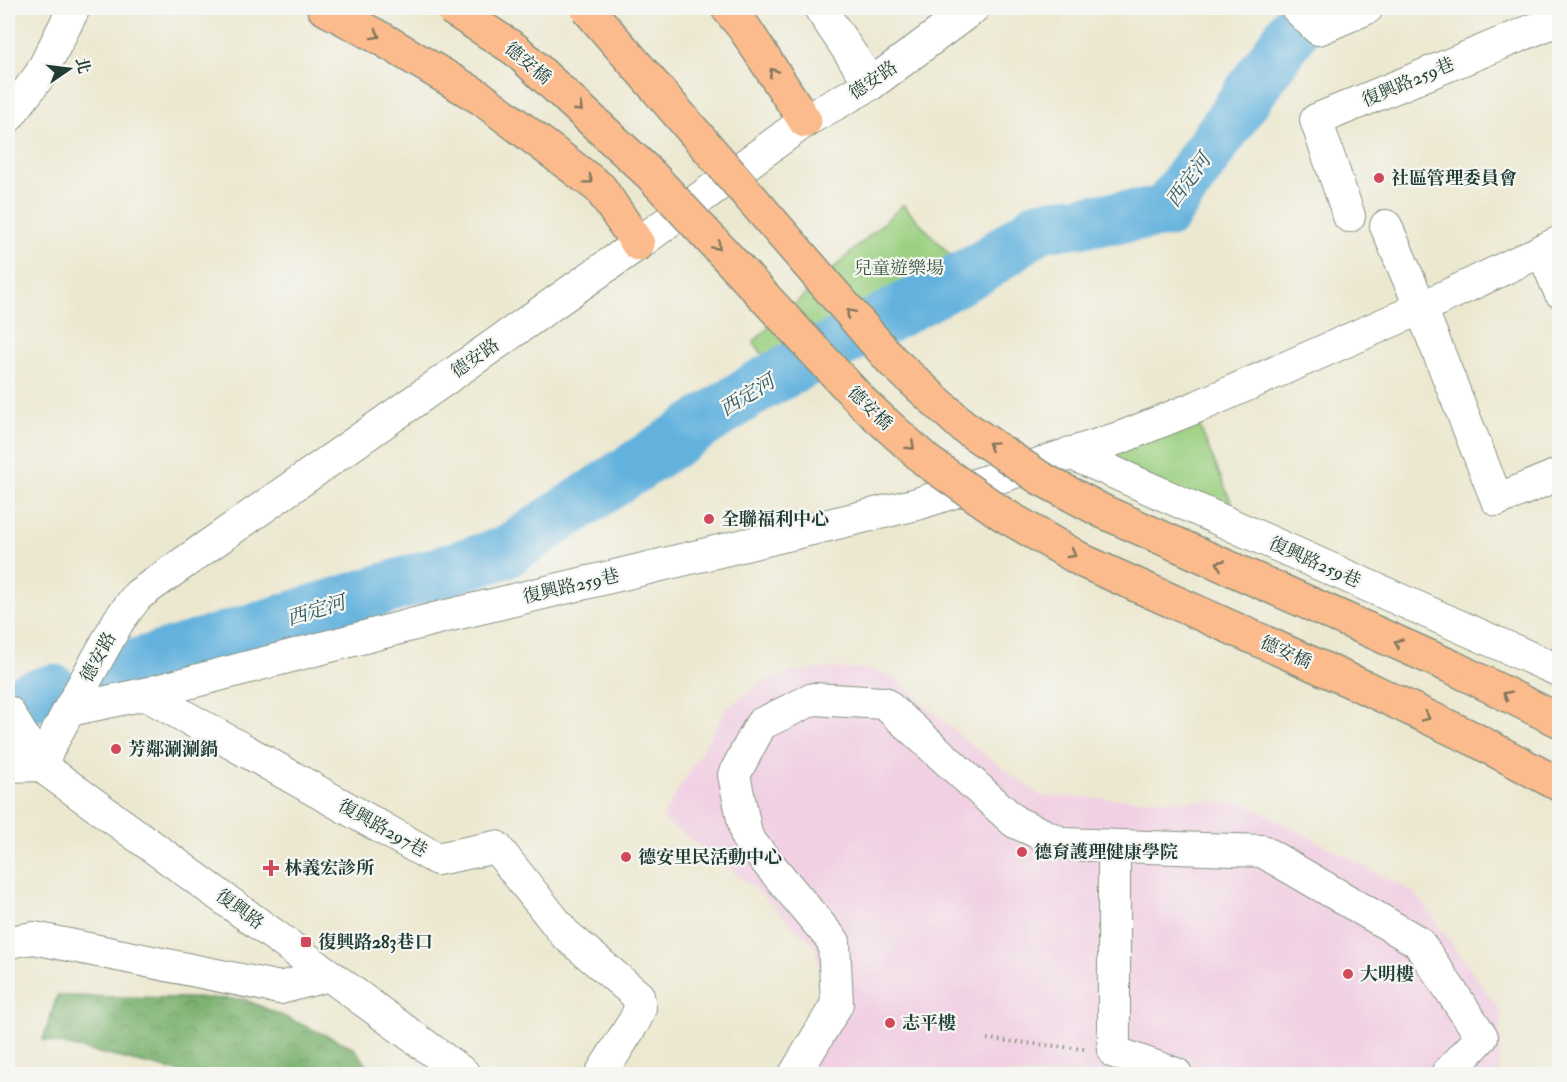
<svg xmlns="http://www.w3.org/2000/svg" width="1567" height="1082" font-family="'IM FELL Double Pica','Noto Serif TC',serif">
  <style>
    .built { fill: #f1d0e3 }
    .green { fill: #9cd081; stroke: #5e865a; stroke-width: 1.5 }
    .forest { fill: url(#forest-crowns); stroke: #4e7852; stroke-width: 1.5 }
    .lines { fill: none; stroke-linecap: round; stroke-linejoin: round }
    .river { stroke: #63b2dd; stroke-width: 52 }
    .minor-casing { stroke: #869282; stroke-width: 34 }
    .major-casing { stroke: #869282; stroke-width: 36 }
    .path { stroke: #869282; stroke-width: 4; stroke-dasharray: 1.5 4.5; stroke-linecap: butt }
    .minor { stroke: #fff; stroke-width: 32 }
    .major { stroke: #fbbb8c; stroke-width: 33 }
    .major-bridge-casing { stroke: #869282; stroke-width: 36; stroke-linecap: butt }
    .major-bridge { stroke: #fbbb8c; stroke-width: 33 }
    .oneway { stroke: #82765c }
    .poi-dot { fill: #d1495b; stroke: #f6f6f2; stroke-width: 2 }
    .labels { text-anchor: middle; stroke-width: 4.5; stroke-linejoin: round; paint-order: stroke }
    .street-label { font-size: 18px; fill: #1f3d34; stroke: #f6f6f2 }
    .poi-label { font-size: 18px; font-weight: bold; fill: #1f3d34; stroke: #f6f6f2; text-anchor: start }
    .park-label { font-size: 18px; fill: #385a43; stroke: #f6f6f2 }
    .water-label { font-size: 20px; font-style: italic; fill: #305a5e; stroke: #f6f6f2 }
  </style>
  <defs>
    <pattern id="forest-crowns" width="20" height="18" patternUnits="userSpaceOnUse" patternTransform="scale(1.5)"><rect width="20" height="18" fill="#7db26f"/><path d="M2 6a3 3 0 1 1 6 0M12 15a3 3 0 1 1 6 0" fill="none" stroke="#66925c"/></pattern>
  </defs>
  <rect width="100%" height="100%" fill="#f6f6f2"/>
  <filter id="ink" filterUnits="userSpaceOnUse"><feTurbulence type="fractalNoise" baseFrequency=".0167" numOctaves="2"/><feDisplacementMap in="SourceGraphic" scale="12" xChannelSelector="R" yChannelSelector="G"/><feConvolveMatrix kernelMatrix="1 2 1 2 8 2 1 2 1" color-interpolation-filters="sRGB"/></filter>
  <filter id="wash" filterUnits="userSpaceOnUse"><feTurbulence type="fractalNoise" baseFrequency=".008" numOctaves="4" result="noise"/><feDisplacementMap in="SourceGraphic" scale="24" xChannelSelector="R" yChannelSelector="G"/><feGaussianBlur stdDeviation="1.35" result="paint"/><feColorMatrix in="noise" values="0 0 0 0 0 0 0 0 0 0 0 0 0 0 0 0 0 1.4 0 .05"/><feComposite in="paint" operator="in"/></filter>
  <g filter="url(#wash)">
    <rect width="100%" height="100%" fill="#ece8d0"/>
    <polygon class="built" points="831,668 873,670 897,680 965,740 1041,796 1244,803 1415,893 1501,1012 1499,1074 771,1074 824,990 815,946 752,886 662,818 728,707 763,681 795,672"/>
    <g class="green">
      <polygon points="903,205 969,275 792,390 753,342"/>
      <polygon points="1194,413 1239,521 1080,453"/>
    </g>
    <polygon class="forest" points="57,996 244,999 353,1047 375,1074 189,1074 43,1040"/>
    <g class="lines">
      <g class="river">
        <polyline points="118,670 506,552 757,387 985,265 1040,226 1166,212 1296,26"/>
        <polyline points="26,698 53,690"/>
      </g>
    </g>
  </g>
  <g filter="url(#ink)">
    <g class="lines">
      <defs>
        <g id="minor">
          <polyline points="820,8 871,84"/>
          <polyline points="1297,8 1318,29 1367,8"/>
          <polyline points="8,117 40,75 74,8"/>
          <polyline points="1349,216 1316,120 1560,19"/>
          <polyline points="1386,226 1421,308 1497,500 1560,474"/>
          <polyline points="1542,250 1560,292"/>
          <polyline points="1070,453 1560,671"/>
          <polyline points="145,694 437,859 496,847 565,934 638,996 640,1008 635,1020 601,1074"/>
          <polyline points="69,710 145,694 438,618 917,504 1122,437 1199,406 1421,308 1560,242"/>
          <polyline points="8,712 40,765"/>
          <polyline points="40,765 69,710 119,620 138,595 638,244 805,121 871,84 973,8"/>
          <polyline points="8,766 40,765 329,975 464,1074"/>
          <polyline points="1114,846 1114,1052 1176,1074"/>
          <polyline points="8,942 34,938 280,988 329,975"/>
          <polyline points="795,1074 837,1004 834,942 747,838 734,775 761,724 813,699 884,703 1015,822 1064,844 1262,851 1418,942 1482,1037 1447,1074"/>
        </g>
        <g id="major">
          <polyline points="324,8 382,39 481,98 600,188 638,244"/>
          <polyline points="728,8 745,29 805,121"/>
          <polyline points="1452,667 1560,721"/>
          <polyline points="1373,691 1474,739 1560,785"/>
        </g>
      </defs>
      <use href="#minor" class="minor-casing"/>
      <use href="#major" class="major-casing"/>
      <polyline class="path" points="987,1039 1084,1049"/>
      <use href="#minor" class="minor"/>
      <use href="#major" class="major"/>
      <defs>
        <g id="major-bridge">
          <polyline points="451,8 516,50 650,174 865,405 928,462 1004,515 1085,562 1373,691"/>
          <polyline points="587,8 892,361 963,426 1040,478 1104,512 1452,667"/>
        </g>
      </defs>
      <use href="#major-bridge" class="major-bridge-casing"/>
      <use href="#major-bridge" class="major-bridge"/>
    </g>
    <defs><path id="oneway-chevron" d="M-2-3.5L2.5 0L-2 3.5" fill="none" stroke-width="1.6" stroke-linecap="round" stroke-linejoin="round" transform="scale(1.5)"/></defs>
    <g class="oneway">
      <use href="#oneway-chevron" transform="translate(376 35) rotate(29)"/>
      <use href="#oneway-chevron" transform="translate(773 72) rotate(-123)"/>
      <use href="#oneway-chevron" transform="translate(579 108) rotate(43)"/>
      <use href="#oneway-chevron" transform="translate(589 180) rotate(37)"/>
      <use href="#oneway-chevron" transform="translate(717 246) rotate(47)"/>
      <use href="#oneway-chevron" transform="translate(850 313) rotate(-131)"/>
      <use href="#oneway-chevron" transform="translate(992 445) rotate(-146)"/>
      <use href="#oneway-chevron" transform="translate(911 446) rotate(42)"/>
      <use href="#oneway-chevron" transform="translate(1072 554) rotate(30)"/>
      <use href="#oneway-chevron" transform="translate(1220 564) rotate(-156)"/>
      <use href="#oneway-chevron" transform="translate(1398 643) rotate(-156)"/>
      <use href="#oneway-chevron" transform="translate(1507 695) rotate(-153)"/>
      <use href="#oneway-chevron" transform="translate(1426 717) rotate(25)"/>
    </g>
  </g>
  <g class="poi-dot">
    <circle cx="1379" cy="178" r="6"/>
    <circle cx="709" cy="519" r="6"/>
    <circle cx="116" cy="749" r="6"/>
    <circle cx="1022" cy="852" r="6"/>
    <circle cx="626" cy="857" r="6"/>
    <path d="M268 859h6v6h6v6h-6v6h-6v-6h-6v-6h6z"/>
    <rect x="300" y="936" width="12" height="12" rx="3"/>
    <circle cx="1348" cy="974" r="6"/>
    <circle cx="890" cy="1023" r="6"/>
  </g>
  <g class="labels">
    <g class="street-label">
      <text transform="translate(528 63) rotate(40)" y="6">德安橋</text>
      <text transform="translate(873 80) rotate(-34)" y="6">德安路</text>
      <text transform="translate(1408 82) rotate(-23)" y="6">復興路259巷</text>
      <text transform="translate(475 358) rotate(-35)" y="6">德安路</text>
      <text transform="translate(870 408) rotate(44)" y="6">德安橋</text>
      <text transform="translate(1315 562) rotate(24)" y="6">復興路259巷</text>
      <text transform="translate(571 586) rotate(-13)" y="6">復興路259巷</text>
      <text transform="translate(1286 652) rotate(24)" y="6">德安橋</text>
      <text transform="translate(98 657) rotate(-61)" y="6">德安路</text>
      <text transform="translate(383 828) rotate(29)" y="6">復興路297巷</text>
      <text transform="translate(240 909) rotate(36)" y="6">復興路</text>
    </g>
    <g class="poi-label">
      <text x="1391" y="184">社區管理委員會</text>
      <text x="721" y="525">全聯福利中心</text>
      <text x="128" y="755">芳鄰涮涮鍋</text>
      <text x="1034" y="858">德育護理健康學院</text>
      <text x="638" y="863">德安里民活動中心</text>
      <text x="284" y="874">林義宏診所</text>
      <text x="318" y="948">復興路283巷口</text>
      <text x="1360" y="980">大明樓</text>
      <text x="902" y="1029">志平樓</text>
    </g>
    <g class="park-label">
      <text x="899" y="274">兒童遊樂場</text>
    </g>
    <g class="water-label">
      <text transform="translate(1188 180) rotate(-54)" y="7">西定河</text>
      <text transform="translate(747 395) rotate(-32)" y="7">西定河</text>
      <text transform="translate(316 610) rotate(-17)" y="7">西定河</text>
    </g>
  </g>
  <rect width="1567" height="1082" fill="none" stroke="#f6f6f2" stroke-width="30"/>
  <g transform="translate(69 69) rotate(76)" stroke="#f6f6f2" stroke-width="4.5" paint-order="stroke">
  <path d="M0-4.5L10 22L0 15L-10 22Z" fill="#1f3d34"/>
  <text y="-9" font-size="16" font-weight="bold" text-anchor="middle" fill="#1f3d34">北</text>
  </g>
</svg>
